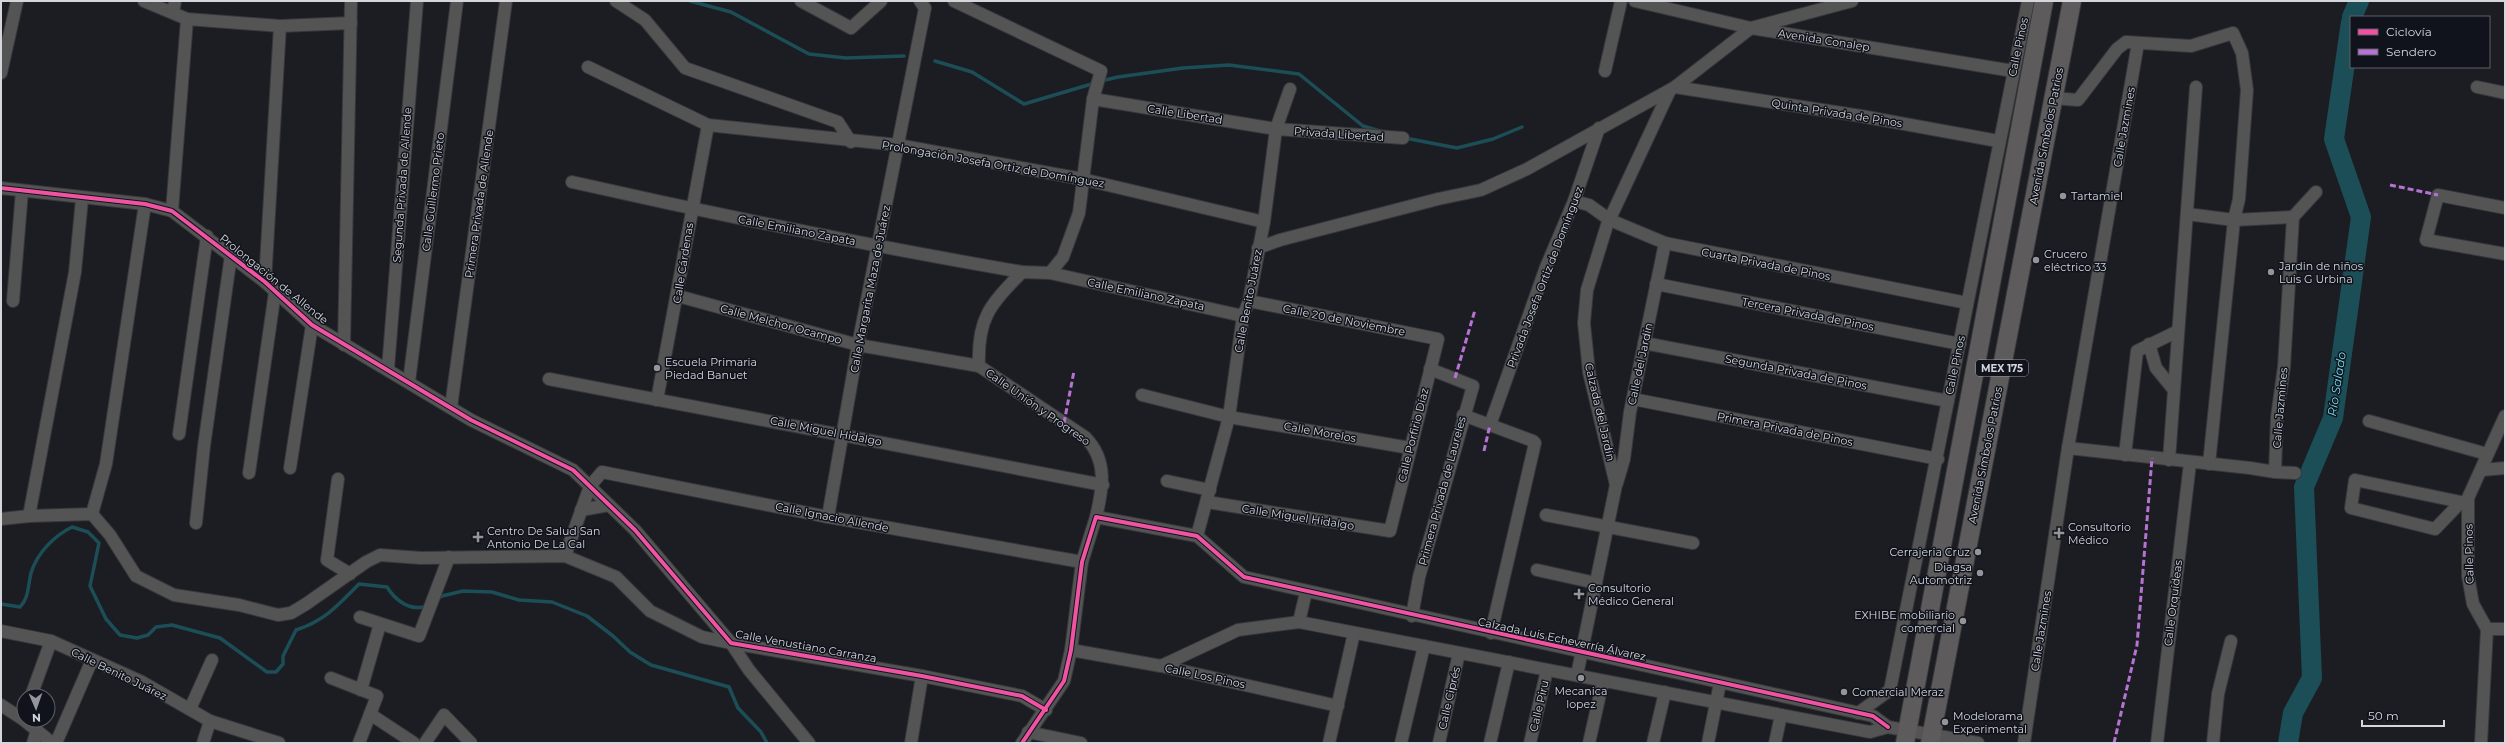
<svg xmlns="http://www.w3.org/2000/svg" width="2506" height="744" font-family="Montserrat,sans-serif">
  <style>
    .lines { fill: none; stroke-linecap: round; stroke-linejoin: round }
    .stream { stroke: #1c4e58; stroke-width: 3.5 }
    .river { stroke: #1c4e58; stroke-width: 20 }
    .minor-casing { stroke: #37383b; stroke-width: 14 }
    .highway-casing { stroke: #37383b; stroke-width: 20 }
    .minor { stroke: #545455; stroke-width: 12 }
    .highway { stroke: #5d5b5c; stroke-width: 18 }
    .quiet { stroke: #b673d3; stroke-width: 3; stroke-dasharray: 6 3; stroke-linecap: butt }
    .cycleway-casing { stroke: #10131b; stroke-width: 6 }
    .cycleway { stroke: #f153a3; stroke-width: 4 }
    .poi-dot { fill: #94959b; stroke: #10131b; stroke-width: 1.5 }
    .labels { text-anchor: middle; stroke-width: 3; stroke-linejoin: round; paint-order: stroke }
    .shield { fill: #10131b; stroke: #999ca2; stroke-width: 1 }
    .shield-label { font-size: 10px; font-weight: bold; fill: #d4d6dc }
    .street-label { font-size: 11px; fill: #d4d6dc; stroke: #10131b }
    .poi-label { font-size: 11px; fill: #d4d6dc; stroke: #10131b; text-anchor: start }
    .water-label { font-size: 12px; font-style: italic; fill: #74dff5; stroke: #10131b }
  </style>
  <rect width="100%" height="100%" fill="#1c1d22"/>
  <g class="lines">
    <g class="stream">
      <polyline points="690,1 731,12 809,54 846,58 904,56"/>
      <polyline points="935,61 972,72 1024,104 1095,83"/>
      <polyline points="1101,81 1118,77 1183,68 1229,65 1299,74 1363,126 1380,131"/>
      <polyline points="1405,138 1457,148 1493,139 1522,127"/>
      <polyline points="437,599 442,596 463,591 492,592 519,600 552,602 587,616 613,636 630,652 651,665 729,687 738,708 761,732 767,743"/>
      <path d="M 1,604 L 20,607 C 29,598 28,585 31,573 C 37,553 54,536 72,527 L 88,532 L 99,543 L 90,586 L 106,619 L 120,635 L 137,638 L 148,635 L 156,627 L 172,625 L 220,638 L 267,672 L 276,672 L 283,664 L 283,656 L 296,630 C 326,620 338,605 359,584 L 387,587 C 395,600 410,612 427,606"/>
    </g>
    <g class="river">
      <polyline points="2352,17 2359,1"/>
      <polyline points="2288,743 2293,713 2312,678 2304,487 2333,418 2361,217 2334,139 2351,22"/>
    </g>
    <defs>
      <g id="minor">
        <polyline points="144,1 187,19 280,26 351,23"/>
        <polyline points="616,1 645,20 685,68 838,122 851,142"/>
        <polyline points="801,1 851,28 881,1"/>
        <path d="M 954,1 L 1101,71 L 1093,99 L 1079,213 L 1063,257 L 1050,273 L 1022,272 C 990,305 977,318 979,366 L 1085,437 C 1108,460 1103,488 1096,517"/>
        <polyline points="1635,1 1751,28 2013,71"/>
        <polyline points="173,13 175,1"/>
        <polyline points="588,67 708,125 898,145 1082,179 1264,222"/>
        <polyline points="1605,71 1621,1"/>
        <polyline points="1,73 17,1"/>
        <polyline points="1675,87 1861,116 1998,141"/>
        <polyline points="2477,87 2505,93"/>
        <polyline points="2053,98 2078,100 2117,49 2126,42 2191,46 2233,33 2242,53 2247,90 2239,199 2234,220 2187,214"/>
        <polyline points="1093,99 1276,129 1403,138"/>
        <path d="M 572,182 C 722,216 871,246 1022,272"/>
        <polyline points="1,188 145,204 172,211 265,282 312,325 471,420 573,470 635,530 731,643 922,676 1022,696 1046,710"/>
        <polyline points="1574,201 1589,205 1610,220 1665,243 1967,303"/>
        <polyline points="2505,208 2438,195 2426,240 2505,254"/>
        <polyline points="172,211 187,19"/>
        <polyline points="1258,248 1280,240 1438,199 1481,190 1527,169 1675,87 1751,28 1852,1"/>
        <polyline points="1050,273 1243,316"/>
        <polyline points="265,282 280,26"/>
        <polyline points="1656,284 1960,344"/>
        <polyline points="678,296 858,345 979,366"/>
        <polyline points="13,301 22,191"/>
        <polyline points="1644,343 1948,401"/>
        <polyline points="2149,344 2156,368 2174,390"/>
        <polyline points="344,345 351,1"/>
        <polyline points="388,369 417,1"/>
        <polyline points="549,379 1103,485"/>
        <polyline points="409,382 457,1"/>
        <polyline points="1142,395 1229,417 1410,448"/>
        <polyline points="1633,399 1938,459"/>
        <polyline points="657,400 708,125"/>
        <polyline points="451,407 506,1"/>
        <polyline points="1463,415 1533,441 1535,443 1491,633"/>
        <polyline points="2369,421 2487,454"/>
        <polyline points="1490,425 1546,267 1574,201 1599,128"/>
        <polyline points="179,434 207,236"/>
        <polyline points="2068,448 2250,468 2275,472 2277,417 2284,367 2293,217 2316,192"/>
        <polyline points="2125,455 2137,351 2178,331"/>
        <polyline points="2169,460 2196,87"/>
        <polyline points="2209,464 2234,220 2293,217"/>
        <polyline points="290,468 312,325"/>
        <polyline points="2482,470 2505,468"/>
        <polyline points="2275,472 2295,473"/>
        <polyline points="249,473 275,292"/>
        <polyline points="338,479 327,560 350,574"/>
        <polyline points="1167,481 1210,490"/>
        <polyline points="1617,483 1624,459 1630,412 1665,243"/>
        <polyline points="1207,502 1390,531 1438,339 1249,301"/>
        <polyline points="2461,502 2435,529 2351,508 2355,480 2461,502 2468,503"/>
        <polyline points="581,510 609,505"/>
        <polyline points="92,514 106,464 145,204"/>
        <polyline points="1546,515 1693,543"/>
        <polyline points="29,516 75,272 82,199"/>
        <polyline points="828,517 858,345 925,8 920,1"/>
        <polyline points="1,519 29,516 92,514 110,535 136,576 174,595 239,605 278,615 291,613 306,604 366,562 380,555 421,558 565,556 616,577 650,611 702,637 731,643 749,670 809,743"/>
        <polyline points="196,523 204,446 231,255"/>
        <polyline points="1197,536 1229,417 1243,316 1249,301 1264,222 1276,129 1290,89"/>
        <polyline points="565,556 590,486 602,472 828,517 1082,562"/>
        <polyline points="1537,570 1596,583"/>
        <polyline points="1412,616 1419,577 1473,386 1430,369"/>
        <polyline points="360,617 419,636 449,557"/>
        <polyline points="1299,622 1306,592"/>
        <polyline points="2487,629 2505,629"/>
        <polyline points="1,631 51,641 142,682 210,721 279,743"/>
        <polyline points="1071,650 1161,666 1338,706"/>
        <polyline points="1161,666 1238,630 1299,622 1870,732 1888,727 1978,743"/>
        <polyline points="1577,675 1616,485 1589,372 1584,323 1587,290 1607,225 1670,90"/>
        <polyline points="331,678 377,696 359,743"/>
        <polyline points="361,690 380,624"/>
        <polyline points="31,696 51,641"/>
        <polyline points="1,705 24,720"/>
        <polyline points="190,709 212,660"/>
        <path d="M 1858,713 L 1890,690 C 1938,461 1980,230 2028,1"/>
        <polyline points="370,714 414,743"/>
        <polyline points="24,720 52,743"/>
        <polyline points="1028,732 1081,743"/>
        <polyline points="33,743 37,730"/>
        <polyline points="56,743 92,660"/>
        <polyline points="203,743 210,721"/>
        <polyline points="425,743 444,715 471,743"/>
        <polyline points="911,743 922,676"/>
        <polyline points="1022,743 1064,681 1071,650 1082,562 1096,517 1197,536 1244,577 1873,716 1888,727"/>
        <polyline points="1329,743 1354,633"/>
        <polyline points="1401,743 1424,646"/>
        <polyline points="1439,743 1459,653"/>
        <polyline points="1490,743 1509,662"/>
        <polyline points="1530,743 1547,670"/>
        <polyline points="1589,743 1603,681"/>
        <polyline points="1653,743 1665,692"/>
        <polyline points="1708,743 1720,683"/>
        <polyline points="1775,743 1781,715"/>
        <polyline points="2024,743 2068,448 2138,43"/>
        <polyline points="2157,743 2190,463"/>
        <polyline points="2213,743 2218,694 2231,641"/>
        <polyline points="2481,743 2487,629 2473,604 2468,576 2468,498 2505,416"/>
      </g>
      <g id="highway">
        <polyline points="1905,743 2044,1"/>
        <polyline points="1930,743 2072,1"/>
      </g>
    </defs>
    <use href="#minor" class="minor-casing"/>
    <use href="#highway" class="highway-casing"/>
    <use href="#minor" class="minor"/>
    <use href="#highway" class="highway"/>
    <g class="quiet">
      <polyline points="2390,185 2438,195"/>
      <polyline points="1455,378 1475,310"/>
      <polyline points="1064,423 1074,371"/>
      <polyline points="1484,451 1490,425"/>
      <polyline points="2114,743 2137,645 2152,458"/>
    </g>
    <defs>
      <g id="cycleway">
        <polyline points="1,188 145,204 172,211 265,282 312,325 471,420 573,470 635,530 731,643 922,676 1022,696 1046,710"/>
        <polyline points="1022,743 1064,681 1071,650 1082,562 1096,517 1197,536 1244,577 1873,716 1888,727"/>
      </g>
    </defs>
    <use href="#cycleway" class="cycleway-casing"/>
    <use href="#cycleway" class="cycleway"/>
  </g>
  <g class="poi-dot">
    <circle cx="2063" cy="196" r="4"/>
    <circle cx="2036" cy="260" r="4"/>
    <circle cx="2271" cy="272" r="4"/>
    <circle cx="657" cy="368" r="4"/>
    <path d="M2057 527h4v4h4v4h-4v4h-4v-4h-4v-4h4z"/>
    <path d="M476 531h4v4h4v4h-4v4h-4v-4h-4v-4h4z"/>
    <circle cx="1978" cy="552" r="4"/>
    <circle cx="1980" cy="573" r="4"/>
    <path d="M1577 588h4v4h4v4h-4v4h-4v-4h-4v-4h4z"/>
    <circle cx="1963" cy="621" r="4"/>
    <circle cx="1581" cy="678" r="4"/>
    <circle cx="1844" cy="692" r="4"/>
    <circle cx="1945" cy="722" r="4"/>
  </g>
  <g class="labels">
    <rect class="shield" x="1976" y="360" width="52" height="16" rx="3"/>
    <g class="shield-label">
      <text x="2002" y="372">MEX 175</text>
    </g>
    <g class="street-label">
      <text transform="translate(1824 40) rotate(9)" y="4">Avenida Conalep</text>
      <text transform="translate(2018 47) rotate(-78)" y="4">Calle Pinos</text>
      <text transform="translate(1837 113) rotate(9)" y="4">Quinta Privada de Pinos</text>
      <text transform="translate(1185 114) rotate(9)" y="4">Calle Libertad</text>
      <text transform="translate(2124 127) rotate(-80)" y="4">Calle Jazmines</text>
      <text transform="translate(1339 134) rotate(4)" y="4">Privada Libertad</text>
      <text transform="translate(2046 136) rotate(-79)" y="4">Avenida Símbolos Patrios</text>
      <text transform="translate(993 164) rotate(10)" y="4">Prolongación Josefa Ortiz de Domínguez</text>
      <text transform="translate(402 185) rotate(-86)" y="4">Segunda Privada de Allende</text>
      <text transform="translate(433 192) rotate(-83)" y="4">Calle Guillermo Prieto</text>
      <text transform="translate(479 204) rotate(-82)" y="4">Primera Privada de Allende</text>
      <text transform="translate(797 230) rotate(11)" y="4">Calle Emiliano Zapata</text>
      <text transform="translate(683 263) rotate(-81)" y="4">Calle Cárdenas</text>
      <text transform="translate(1766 264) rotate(11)" y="4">Cuarta Privada de Pinos</text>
      <text transform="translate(1545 277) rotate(-69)" y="4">Privada Josefa Ortiz de Domínguez</text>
      <text transform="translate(274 279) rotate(39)" y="4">Prolongación de Allende</text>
      <text transform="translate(870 289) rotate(-79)" y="4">Calle Margarita Maza de Juárez</text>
      <text transform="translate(1146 294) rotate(12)" y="4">Calle Emiliano Zapata</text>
      <text transform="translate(1248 301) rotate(-79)" y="4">Calle Benito Juárez</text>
      <text transform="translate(1808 314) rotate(11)" y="4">Tercera Privada de Pinos</text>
      <text transform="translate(1344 320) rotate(11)" y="4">Calle 20 de Noviembre</text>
      <text transform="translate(781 324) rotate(15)" y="4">Calle Melchor Ocampo</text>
      <text transform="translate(1640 364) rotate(-78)" y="4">Calle del Jardín</text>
      <text transform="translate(1955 365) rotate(-78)" y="4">Calle Pinos</text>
      <text transform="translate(1796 372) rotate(11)" y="4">Segunda Privada de Pinos</text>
      <text transform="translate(1038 407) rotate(35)" y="4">Calle Unión y Progreso</text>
      <text transform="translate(2280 408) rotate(-85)" y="4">Calle Jazmines</text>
      <text transform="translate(1600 412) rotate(77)" y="4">Calzada del Jardín</text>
      <text transform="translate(1785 429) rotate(11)" y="4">Primera Privada de Pinos</text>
      <text transform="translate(826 431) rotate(11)" y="4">Calle Miguel Hidalgo</text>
      <text transform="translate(1320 432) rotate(10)" y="4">Calle Morelos</text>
      <text transform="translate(1413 435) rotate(-76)" y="4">Calle Porfirio Díaz</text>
      <text transform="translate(1985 455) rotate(-79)" y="4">Avenida Símbolos Patrios</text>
      <text transform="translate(1442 491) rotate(-75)" y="4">Primera Privada de Laureles</text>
      <text transform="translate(832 517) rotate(11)" y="4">Calle Ignacio Allende</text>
      <text transform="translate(1298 517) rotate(9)" y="4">Calle Miguel Hidalgo</text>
      <text transform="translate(2469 554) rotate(-91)" y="4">Calle Pinos</text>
      <text transform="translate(2173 603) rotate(-83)" y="4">Calle Orquídeas</text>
      <text transform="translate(2041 631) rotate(-81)" y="4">Calle Jazmines</text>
      <text transform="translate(1562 639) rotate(12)" y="4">Calzada Luis Echeverría Álvarez</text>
      <text transform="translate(806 646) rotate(10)" y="4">Calle Venustiano Carranza</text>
      <text transform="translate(119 674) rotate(26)" y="4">Calle Benito Juárez</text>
      <text transform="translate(1205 676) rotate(12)" y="4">Calle Los Pinos</text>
      <text transform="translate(1449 698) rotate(-77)" y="4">Calle Ciprés</text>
      <text transform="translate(1539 706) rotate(-77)" y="4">Calle Piru</text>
    </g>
    <g class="poi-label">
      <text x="2071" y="200">Tartamiel</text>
      <text x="2044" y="258">Crucero<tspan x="2044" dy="13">eléctrico 33</tspan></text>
      <text x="2279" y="270">Jardin de niños<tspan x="2279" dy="13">Luis G Urbina</tspan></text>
      <text x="665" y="366">Escuela Primaria<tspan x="665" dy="13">Piedad Banuet</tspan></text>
      <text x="2068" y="531">Consultorio<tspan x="2068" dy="13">Médico</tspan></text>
      <text x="487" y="535">Centro De Salud San<tspan x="487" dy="13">Antonio De La Cal</tspan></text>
      <text x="1970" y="556" text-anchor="end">Cerrajeria Cruz</text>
      <text x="1972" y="571" text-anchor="end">Diagsa<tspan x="1972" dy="13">Automotriz</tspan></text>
      <text x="1588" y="592">Consultorio<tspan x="1588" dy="13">Médico General</tspan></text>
      <text x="1955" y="619" text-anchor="end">EXHIBE mobiliario<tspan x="1955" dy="13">comercial</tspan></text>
      <text x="1581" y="695" text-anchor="middle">Mecanica<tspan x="1581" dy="13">lopez</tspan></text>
      <text x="1852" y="696">Comercial Meraz</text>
      <text x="1953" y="720">Modelorama<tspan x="1953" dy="13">Experimental</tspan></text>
    </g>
    <g class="water-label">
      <text transform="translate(2337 384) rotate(-81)" y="4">Río Salado</text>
    </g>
  </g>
  <rect width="2506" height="744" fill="none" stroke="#d4d6dc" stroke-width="4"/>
  <rect x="2350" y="16" width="140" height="52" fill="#10131b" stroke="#5e6168"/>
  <rect x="2358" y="29" width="20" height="6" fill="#f153a3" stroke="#5e6168"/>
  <text x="2386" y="36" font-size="12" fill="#d4d6dc">Ciclovía</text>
  <rect x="2358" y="49" width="20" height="6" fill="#b673d3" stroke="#5e6168"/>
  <text x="2386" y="56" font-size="12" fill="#d4d6dc">Sendero</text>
  <g transform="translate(36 708) rotate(178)"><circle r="19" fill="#10131b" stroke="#5e6168"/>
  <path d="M0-3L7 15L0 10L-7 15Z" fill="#94959b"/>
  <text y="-6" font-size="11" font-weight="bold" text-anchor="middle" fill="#d4d6dc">N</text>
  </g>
  <path d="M2362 720v6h82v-6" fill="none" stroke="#d4d6dc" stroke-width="2"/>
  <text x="2368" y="720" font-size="12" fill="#d4d6dc" stroke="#10131b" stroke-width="3" paint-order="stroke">50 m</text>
</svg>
